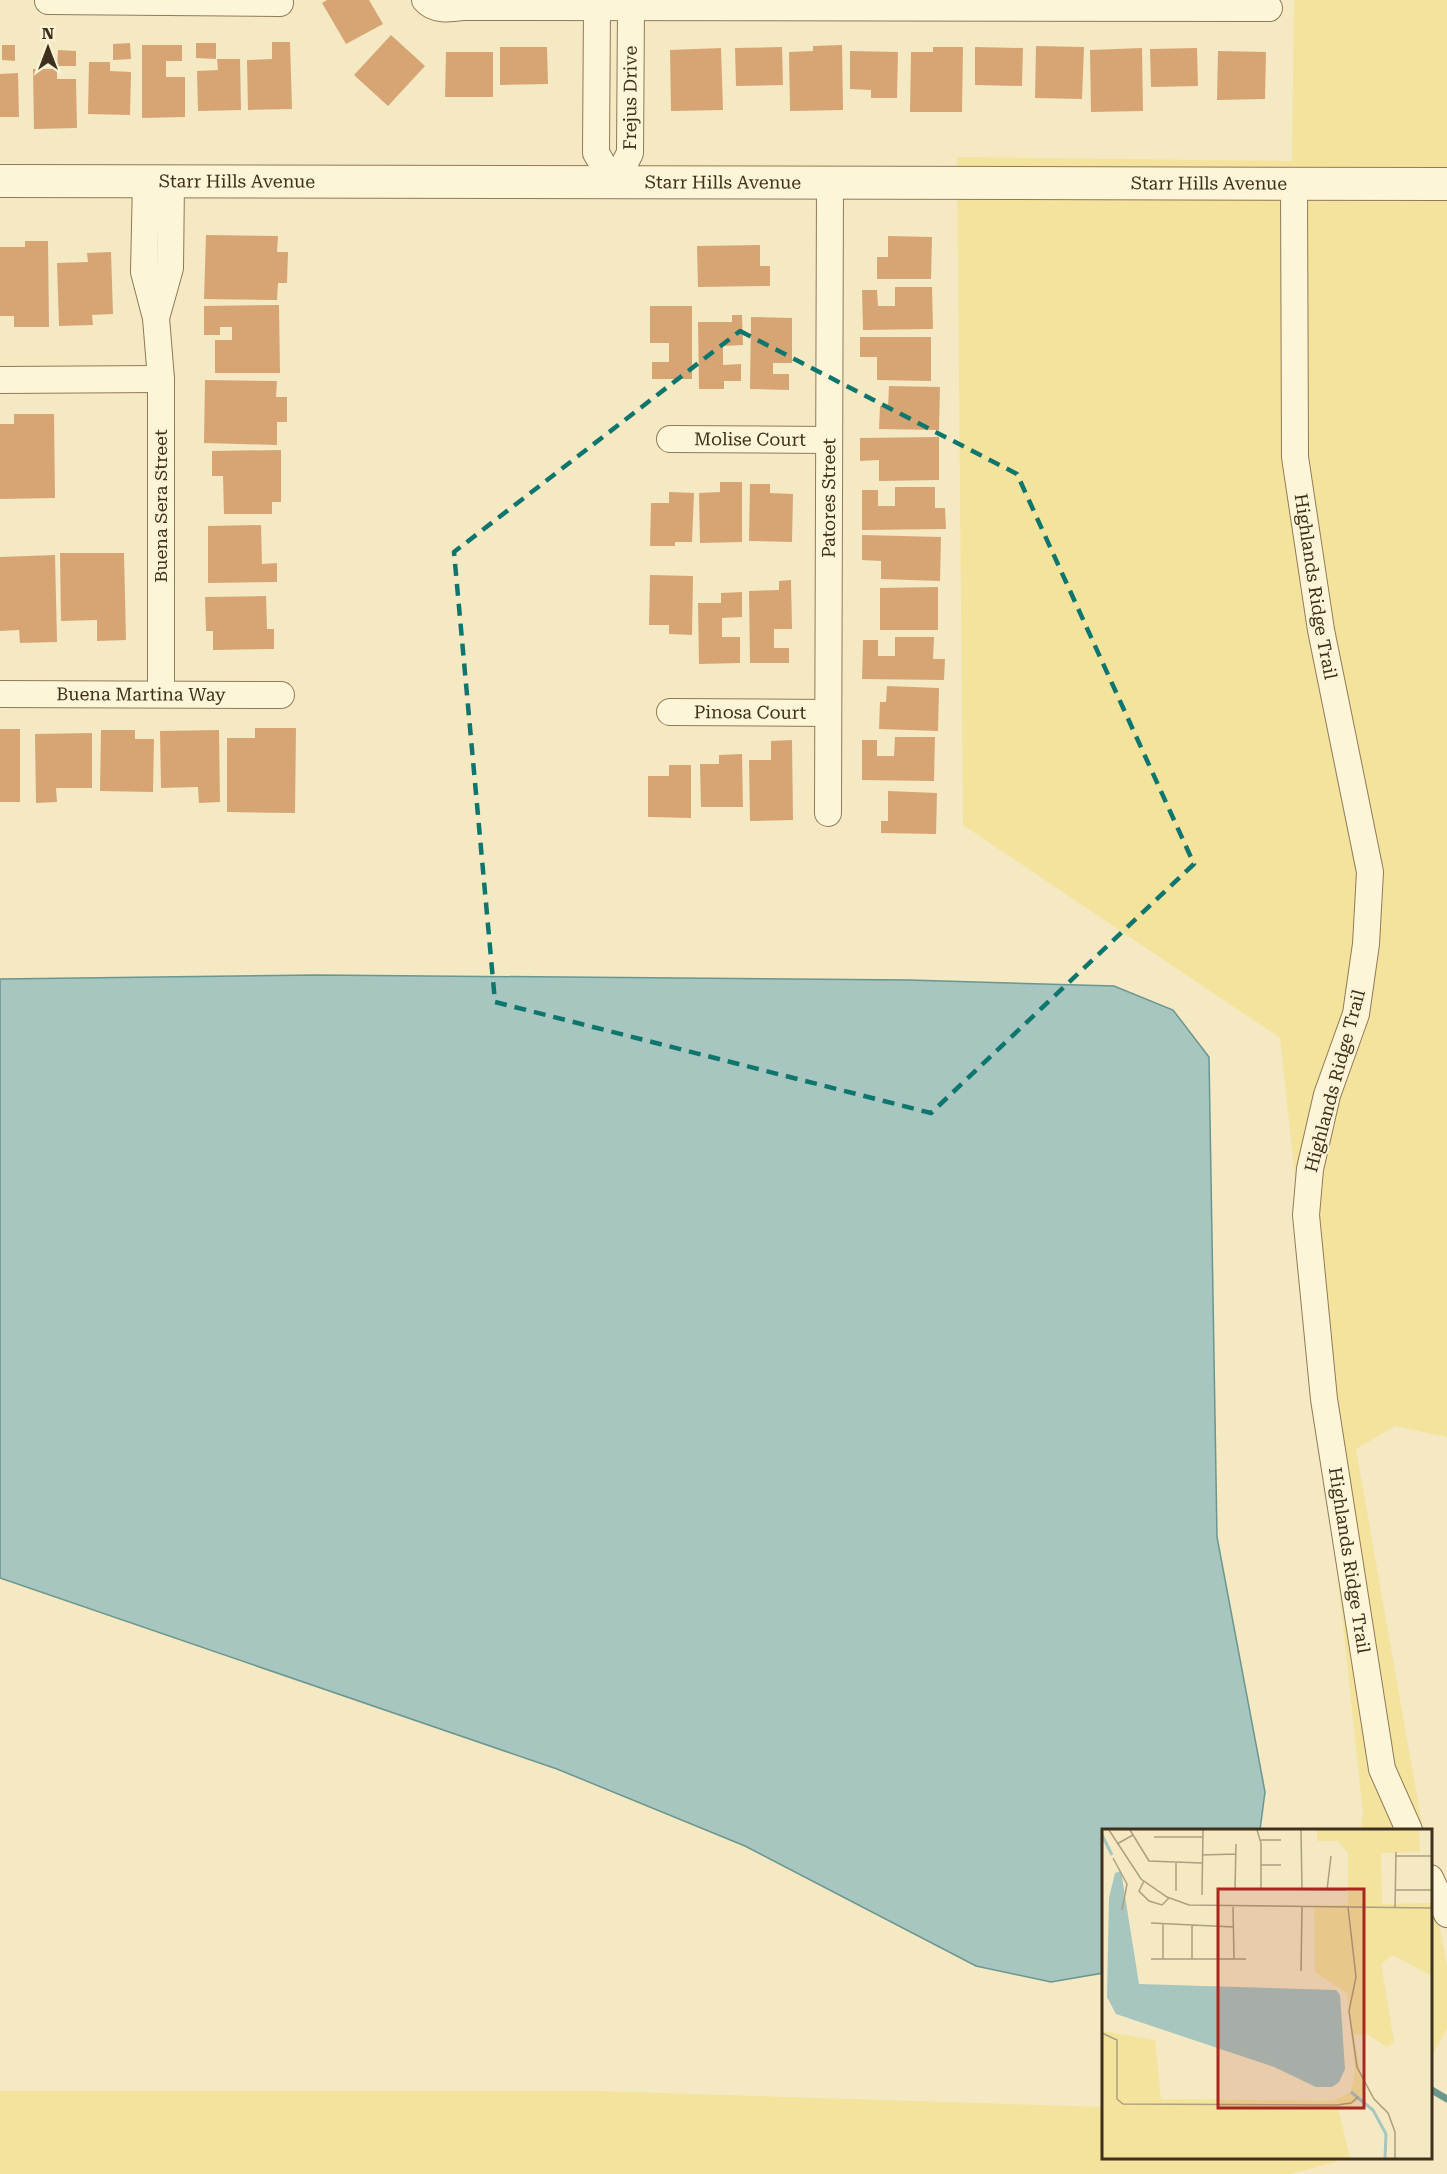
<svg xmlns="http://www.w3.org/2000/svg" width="1447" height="2174" font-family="'Roboto Serif',serif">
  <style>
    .sand { fill: #f3e39d }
    .water { fill: #a6c6bf; stroke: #6b968f; stroke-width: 1.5 }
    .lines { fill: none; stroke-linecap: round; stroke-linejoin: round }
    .stream { stroke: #6b968f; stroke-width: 7 }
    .building { fill: #d7a574 }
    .minor-casing { stroke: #917a57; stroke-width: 28 }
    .tertiary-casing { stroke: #917a57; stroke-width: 34 }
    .minor { stroke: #fdf5d8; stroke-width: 26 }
    .tertiary { stroke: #fdf5d8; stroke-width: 32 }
    .marked { fill: none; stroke: #0f766e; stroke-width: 4.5; stroke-dasharray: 12 8; stroke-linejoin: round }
    .labels { text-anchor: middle; stroke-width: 4.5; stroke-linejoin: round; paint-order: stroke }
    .street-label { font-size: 18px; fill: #3f301d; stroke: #faf2d4 }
    .inset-river { fill: none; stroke: #a6c6bf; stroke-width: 3 }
    .inset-road { fill: none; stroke: #ac9f81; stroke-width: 1.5 }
    .view { fill: #a8281f; fill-opacity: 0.15; stroke: #a8281f; stroke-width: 3 }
    .inset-edge { fill: none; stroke: #3f301d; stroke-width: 3 }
  </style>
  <rect width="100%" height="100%" fill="#f4e9c3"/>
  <g class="sand">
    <polygon points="1294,0 1447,0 1447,1437 1395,1426 1356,1449 1423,1830 1360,1830 1363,1813 1280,1038 963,825 957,157 1292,161"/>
    <polygon points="1430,1874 1447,1967 1447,2029 1431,2057"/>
    <polygon points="0,2091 601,2091 1103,2107 1104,2158 1340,2158 1336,2162 1290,2174 0,2174"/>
  </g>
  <polygon class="water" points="317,975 909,980 1114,986 1173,1010 1209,1057 1217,1537 1265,1792 1260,1830 1104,1830 1103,1973 1051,1982 976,1966 745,1846 557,1769 0,1578 0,979"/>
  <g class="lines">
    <polyline class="stream" points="1430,2089 1447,2099"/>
  </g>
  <g class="building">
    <polygon points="327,0 369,0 383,24 346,44 322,3"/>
    <polygon points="391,35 425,66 388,106 354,75"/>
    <polygon points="272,42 290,42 292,109 248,110 247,60 272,59"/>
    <polygon points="130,43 131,59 113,60 113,44"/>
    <polygon points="196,43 216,43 216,59 196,58"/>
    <polygon points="2,45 15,45 15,61 2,60"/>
    <polygon points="142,45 182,45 182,61 166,61 166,77 185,77 185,117 142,118"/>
    <polygon points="842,45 843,110 790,111 789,52 813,51 813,46"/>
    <polygon points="1036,46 1084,47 1082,99 1035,98"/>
    <polygon points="500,47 547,47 548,84 500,85"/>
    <polygon points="782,47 783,85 736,86 735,48"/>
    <polygon points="933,47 963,47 962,112 910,112 911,52 933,52"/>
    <polygon points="975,47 1023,48 1022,86 975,85"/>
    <polygon points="721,48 723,110 671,111 670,50"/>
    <polygon points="1142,48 1143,111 1091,112 1090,50"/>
    <polygon points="1197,48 1198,86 1151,87 1150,49"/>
    <polygon points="58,50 76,51 76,66 57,66"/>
    <polygon points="850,51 898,52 897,98 871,98 871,90 850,89"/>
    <polygon points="1218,51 1266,52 1265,99 1217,100"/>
    <polygon points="446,52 493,52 493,97 445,97"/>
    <polygon points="217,59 240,59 241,110 198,111 197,71 218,70"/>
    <polygon points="89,62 110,62 110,71 131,72 130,115 88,114"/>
    <polygon points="33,69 57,69 57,79 76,79 77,128 34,129"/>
    <polygon points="18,73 19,117 0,117 0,74"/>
    <polygon points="206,235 278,236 277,252 288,252 287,283 278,283 277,300 204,299"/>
    <polygon points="888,236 932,237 931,279 877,279 877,257 888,257"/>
    <polygon points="25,241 48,241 49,327 14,327 14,316 0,316 0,247 25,247"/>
    <polygon points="760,245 760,266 770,266 770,286 698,287 697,246"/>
    <polygon points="111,252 113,314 92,315 93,325 59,326 57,263 88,262 87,253"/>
    <polygon points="895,287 932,287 933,329 863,330 862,290 877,290 878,306 895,306"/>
    <polygon points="279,305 280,373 215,373 215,340 232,340 232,327 220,327 220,335 204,335 204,306"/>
    <polygon points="650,306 692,306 692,379 652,379 652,362 669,362 669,343 650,343"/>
    <polygon points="732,315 742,315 743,345 723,346 723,365 741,364 741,381 724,381 724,389 699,389 698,322 732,322"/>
    <polygon points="751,317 792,318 792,363 773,363 773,374 789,374 789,390 750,389"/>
    <polygon points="860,337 931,337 931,381 877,380 877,357 860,357"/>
    <polygon points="205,380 277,381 276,397 287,397 287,422 277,422 277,445 204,443"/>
    <polygon points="889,386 940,387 939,430 879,429 880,406 888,407"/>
    <polygon points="14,414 54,414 55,498 0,499 0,424 14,424"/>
    <polygon points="939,437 939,480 879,481 879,460 860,461 860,438"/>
    <polygon points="281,450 281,502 272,502 272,514 224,514 223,476 212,476 212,451"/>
    <polygon points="720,482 742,482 742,542 700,543 699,493 720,492"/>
    <polygon points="750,484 770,484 770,493 793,494 792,542 749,541"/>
    <polygon points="895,487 935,487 935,508 945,508 946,529 862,530 862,490 878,490 878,506 895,506"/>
    <polygon points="669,492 694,493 692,542 675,542 675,546 650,546 651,503 669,503"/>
    <polygon points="261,525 262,564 277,563 277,582 208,583 208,526"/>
    <polygon points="862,535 941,537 940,581 881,579 881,561 862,560"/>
    <polygon points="60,553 124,553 126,640 97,641 97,620 61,621"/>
    <polygon points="55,555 57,642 20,643 19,630 0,631 0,557"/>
    <polygon points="650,575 693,576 692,635 669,634 669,625 649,625"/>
    <polygon points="791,580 792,629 774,629 774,648 789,648 789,663 750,663 749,591 779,590 779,581"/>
    <polygon points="938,587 938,630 880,630 880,588"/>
    <polygon points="742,592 742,617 722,618 722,637 740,637 740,663 699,664 698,603 721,603 721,593"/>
    <polygon points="266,596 267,629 274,629 274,649 213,650 213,631 206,631 205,597"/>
    <polygon points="895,637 934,637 933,659 945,659 944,680 862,679 863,640 878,640 878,656 895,656"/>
    <polygon points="887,686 939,688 938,731 879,729 880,702 886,702"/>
    <polygon points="255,728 296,728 295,813 227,812 227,738 255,738"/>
    <rect x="0" y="729" width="20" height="73"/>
    <polygon points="101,730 135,730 135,739 154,739 153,792 100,791"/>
    <polygon points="219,730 220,802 199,803 198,787 161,788 160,731"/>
    <polygon points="92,733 92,788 56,788 57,802 36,803 35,734"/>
    <polygon points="895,737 935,737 934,781 862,780 862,740 877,740 877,756 894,756"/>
    <polygon points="792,740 793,820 750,821 749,760 771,760 771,741"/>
    <polygon points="742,754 743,807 701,807 700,764 719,764 719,755"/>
    <polygon points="669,765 691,765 691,818 648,817 648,776 669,776"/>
    <polygon points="888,791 937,793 936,834 881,833 881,821 888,821"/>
  </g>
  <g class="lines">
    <defs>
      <g id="minor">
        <path d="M 425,0 C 434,11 450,9 463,7 L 1269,8"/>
        <polyline points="48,1 280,3"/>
        <polyline points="597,7 596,153 614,184"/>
        <polyline points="146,181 144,272 156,318 161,379 161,694"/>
        <path id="s1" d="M 614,184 L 630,153 L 631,7"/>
        <path id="s2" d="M 1294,184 L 1295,457 L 1321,630 L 1370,872 L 1366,944 L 1356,1014 L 1327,1095 L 1310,1169 L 1306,1215 L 1324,1399 L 1382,1769 L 1409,1830"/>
        <polyline points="156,318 170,268 171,181"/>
        <polyline points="0,380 161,379"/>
        <path id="s3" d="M 670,439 L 829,440"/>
        <path id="s4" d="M 0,694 L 281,695"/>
        <path id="s5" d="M 670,712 L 828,713"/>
        <path id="s6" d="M 828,813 L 830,183"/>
        <polyline points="1430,1878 1447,1914"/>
      </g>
      <g id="tertiary">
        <path id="s7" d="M 0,181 L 1447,184"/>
      </g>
    </defs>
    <use href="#minor" class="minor-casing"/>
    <use href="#tertiary" class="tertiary-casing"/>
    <use href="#minor" class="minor"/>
    <use href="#tertiary" class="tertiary"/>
  </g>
  <path class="marked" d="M 740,331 L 1017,474 L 1194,864 L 931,1113 L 495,1002 L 454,552 Z"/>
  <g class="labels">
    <g class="street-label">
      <text dy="6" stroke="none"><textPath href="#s1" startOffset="90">Frejus Drive</textPath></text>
      <text dy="6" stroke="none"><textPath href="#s7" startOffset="237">Starr Hills Avenue</textPath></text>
      <text dy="6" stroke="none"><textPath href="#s7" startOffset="723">Starr Hills Avenue</textPath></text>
      <text dy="6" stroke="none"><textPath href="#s7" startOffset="1209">Starr Hills Avenue</textPath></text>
      <text dy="6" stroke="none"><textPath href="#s3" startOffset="80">Molise Court</textPath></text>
      <text dy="6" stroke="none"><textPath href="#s6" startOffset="315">Patores Street</textPath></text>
      <text transform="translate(161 506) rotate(-90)" y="6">Buena Sera Street</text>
      <text dy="6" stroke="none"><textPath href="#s2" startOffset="404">Highlands Ridge Trail</textPath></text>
      <text dy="6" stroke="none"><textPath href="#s4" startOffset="141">Buena Martina Way</textPath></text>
      <text dy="6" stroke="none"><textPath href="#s5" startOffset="80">Pinosa Court</textPath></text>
      <text transform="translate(1335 1081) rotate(-75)" y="6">Highlands Ridge Trail</text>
      <text dy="6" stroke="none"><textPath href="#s2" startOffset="1394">Highlands Ridge Trail</textPath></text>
    </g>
  </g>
  <g transform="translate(1102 1829)">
    <rect width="330" height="330" fill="#f4e9c3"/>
    <path d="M 215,1 L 317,1 L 318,23 L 279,24 L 280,75 L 330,74 L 330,147 L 291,126 L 279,135 L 292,213 L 285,218 L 265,205 L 252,206 L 262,264 L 250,277 L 236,279 L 248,329 L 0,329 L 0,202 L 53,211 L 59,270 L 231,272 L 249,263 L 253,242 L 245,164 L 213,143 L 212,76 L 246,76 L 246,24 L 236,12 L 215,12 Z" fill="#f3e39d"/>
    <path d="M 19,42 L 37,155 L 234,161 L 238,166 L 243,240 L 237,253 L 230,258 L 214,258 L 172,238 L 14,185 L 5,168 L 7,69 L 13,44 Z" fill="#a6c6bf"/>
    <path class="inset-river" d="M 0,6 L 10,26M 249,263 L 271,281 L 284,305 L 283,329"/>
    <path class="inset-road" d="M 7,1 L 39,50 L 65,68 L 87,76 L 330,79M 28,1 L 47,32 L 100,34M 155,1 L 159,14 L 159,60 L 244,61M 199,1 L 200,61M 52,8 L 101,8M 159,11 L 179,11M 15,15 L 31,6M 100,26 L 134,25M 293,27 L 330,27M 11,29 L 25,55 L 20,81M 159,36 L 179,36M 42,52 L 37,62 L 47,72 L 60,76 L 67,69M 121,60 L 144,60M 133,60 L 134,15M 225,61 L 229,27M 293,61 L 330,61M 74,62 L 74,34M 100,66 L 101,1M 131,78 L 132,130M 246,78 L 254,148 L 247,182 L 255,238 L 272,270 L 286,284 L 293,303 L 293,329M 293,79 L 294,23M 49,94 L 132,98M 90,96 L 90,130M 49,130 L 144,130M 61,130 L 61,94M 199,142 L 200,78M 0,204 L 15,211 L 15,270 L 21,275 L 235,276 L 249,274 L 256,268"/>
    <path class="view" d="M 116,60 L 262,60 L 262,279 L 116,279 Z"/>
    <rect width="330" height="330" class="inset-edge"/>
  </g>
  <g transform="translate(48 48)" stroke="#faf2d4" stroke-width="4.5" paint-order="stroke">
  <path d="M0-4.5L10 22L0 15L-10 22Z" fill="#3f301d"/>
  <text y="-9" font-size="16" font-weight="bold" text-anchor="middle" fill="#3f301d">N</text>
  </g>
</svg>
